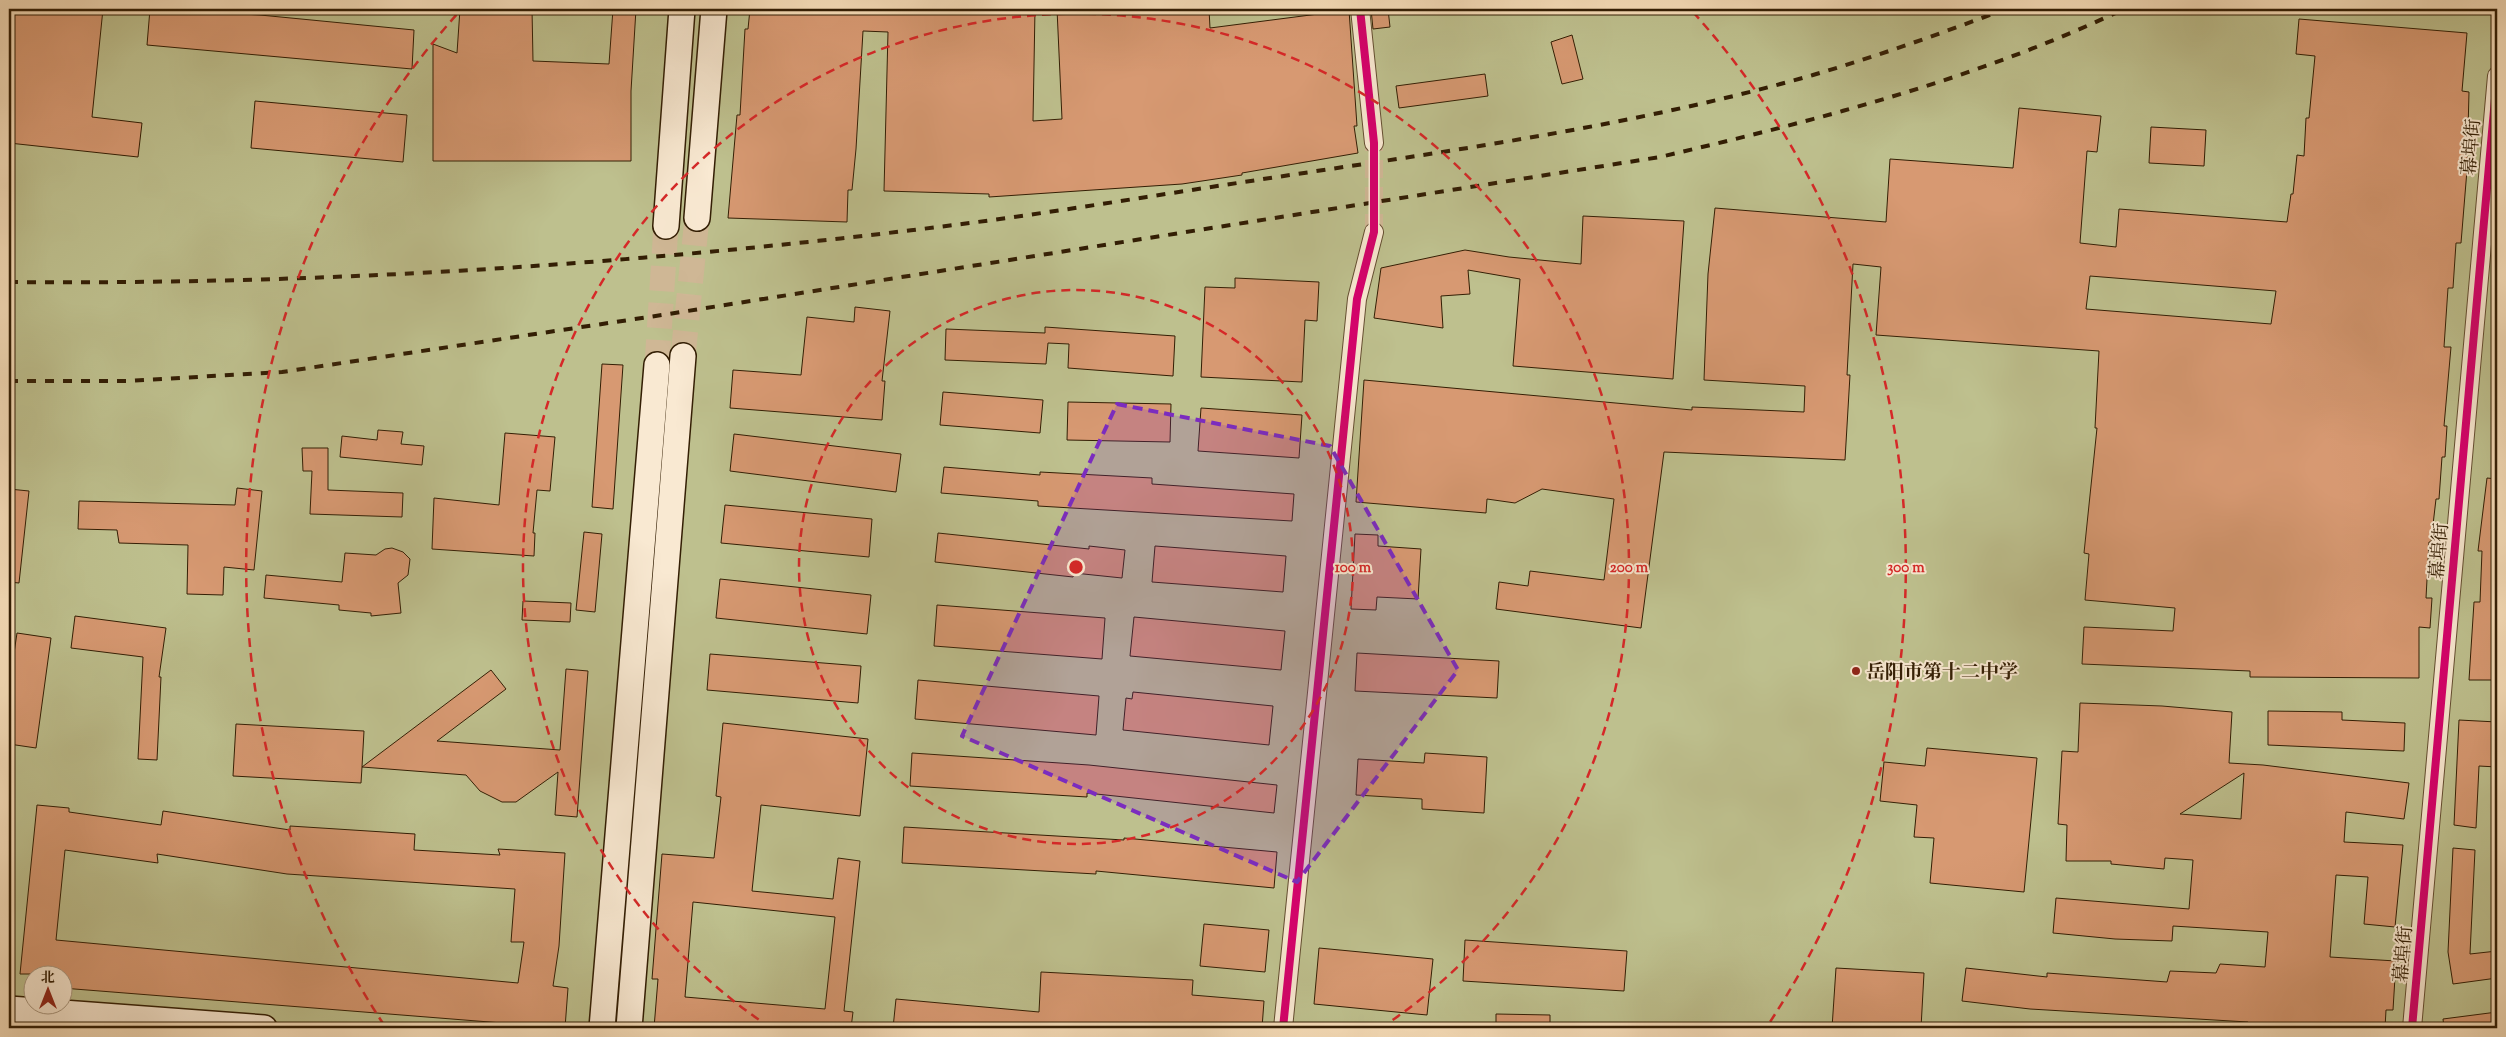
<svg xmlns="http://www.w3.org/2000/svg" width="2506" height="1037" font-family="'Sorts Mill Goudy','Noto Serif SC',serif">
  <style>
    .green { fill: #bec08e; stroke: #786f49; fill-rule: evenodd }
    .building { fill: #d79972; stroke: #331e04; fill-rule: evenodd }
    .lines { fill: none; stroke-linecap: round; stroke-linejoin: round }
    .minor-tunnel { stroke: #cfb795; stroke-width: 18; stroke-dasharray: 18 9; stroke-linecap: butt }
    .secondary-tunnel { stroke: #cfb795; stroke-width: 25; stroke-dasharray: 25 12; stroke-linecap: butt }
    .minor-casing { stroke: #644e31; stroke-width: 20 }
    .secondary-casing { stroke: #331e04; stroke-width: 28 }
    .minor { stroke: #f9e9d2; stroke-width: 18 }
    .secondary { stroke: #f9e9d2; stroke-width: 25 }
    .rail { stroke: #331e04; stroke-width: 4; stroke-dasharray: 9 9; stroke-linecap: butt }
    .cycleway-casing { stroke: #f9e9d2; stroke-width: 11 }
    .cycleway { stroke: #d6006c; stroke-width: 8 }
    .marked { fill: #7b2cbf; fill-opacity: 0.2; stroke: #7b2cbf; stroke-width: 4; stroke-dasharray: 10 6; stroke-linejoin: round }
    .ring { fill: none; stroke: #d62828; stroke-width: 2.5; stroke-dasharray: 9 6 }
    .poi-dot { fill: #8f2418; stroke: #f9e9d2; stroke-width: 2 }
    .labels { text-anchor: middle; stroke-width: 4; stroke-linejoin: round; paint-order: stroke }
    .street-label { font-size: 19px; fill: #331e04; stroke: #f9e9d2 }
    .poi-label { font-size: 19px; font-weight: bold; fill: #331e04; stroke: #f9e9d2; text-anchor: start }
    .centre { fill: #d62828; stroke: #f9e9d2; stroke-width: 2.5 }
    .ring-label { font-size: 15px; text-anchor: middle; font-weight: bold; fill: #d62828; stroke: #f9e9d2; stroke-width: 4; stroke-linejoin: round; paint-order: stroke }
  </style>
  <rect width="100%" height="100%" fill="#f6ddb9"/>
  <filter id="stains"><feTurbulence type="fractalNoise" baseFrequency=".004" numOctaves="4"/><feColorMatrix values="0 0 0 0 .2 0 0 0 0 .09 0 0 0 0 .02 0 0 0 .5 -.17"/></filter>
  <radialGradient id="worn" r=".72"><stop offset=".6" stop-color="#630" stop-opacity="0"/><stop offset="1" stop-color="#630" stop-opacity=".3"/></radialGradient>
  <path class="green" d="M 9,9 L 2497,9 L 2497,1028 L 9,1028 ZM 32,974 L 62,974 L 62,1004 L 32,1004 Z"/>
  <g class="building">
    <polygon points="9,9 103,9 92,117 142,123 138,157 9,143"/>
    <polygon points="150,9 260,15 414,30 412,69 147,45"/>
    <polygon points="460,9 532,9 533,61 609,64 613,9 636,9 631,91 631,161 433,161 433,44 457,53"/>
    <polygon points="750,9 1035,9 1033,121 1062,119 1057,9 1209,9 1210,28 1349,10 1357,126 1354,126 1358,153 1242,173 1242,175 1182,184 989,197 989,194 884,191 888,32 863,31 856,149 852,190 848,190 847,222 728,218 737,115 740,115 745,29 748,29"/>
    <polygon points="1371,9 1388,9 1390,27 1373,29"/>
    <path d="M 2299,19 L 2467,33 L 2462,91 L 2469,92 L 2467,170 L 2461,243 L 2456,243 L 2453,288 L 2448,288 L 2444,347 L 2451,347 L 2444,426 L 2447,426 L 2445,457 L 2442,457 L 2439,499 L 2436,499 L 2431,542 L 2429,542 L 2426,598 L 2432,598 L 2430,628 L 2419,627 L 2419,678 L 2250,677 L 2250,671 L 2082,664 L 2084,627 L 2173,631 L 2175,608 L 2085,600 L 2089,554 L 2084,553 L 2097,428 L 2095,428 L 2099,351 L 1876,335 L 1881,267 L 1853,264 L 1847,375 L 1850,375 L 1845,460 L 1664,452 L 1641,628 L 1496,609 L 1499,582 L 1528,586 L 1530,571 L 1604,580 L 1614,499 L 1542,489 L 1515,503 L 1487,499 L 1486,513 L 1356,502 L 1364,380 L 1692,410 L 1692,407 L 1804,412 L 1805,386 L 1704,380 L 1708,274 L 1715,208 L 1886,222 L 1890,159 L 2013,168 L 2019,108 L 2101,116 L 2097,152 L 2087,151 L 2080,243 L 2116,247 L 2119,209 L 2287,222 L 2291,194 L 2293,194 L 2297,155 L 2304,156 L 2306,118 L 2309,118 L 2315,56 L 2296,54 ZM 2090,276 L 2276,291 L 2271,324 L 2086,309 Z"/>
    <polygon points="1572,35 1583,79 1562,84 1551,42"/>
    <polygon points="1485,74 1488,96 1399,108 1396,86"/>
    <polygon points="255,101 407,115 403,162 251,148"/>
    <polygon points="2151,127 2206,130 2204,166 2149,163"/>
    <polygon points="1583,216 1684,221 1673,379 1513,366 1520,279 1468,270 1470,294 1441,296 1443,328 1374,318 1381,268 1465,250 1509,257 1581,264"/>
    <polygon points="1235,278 1319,282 1317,321 1305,320 1302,382 1201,377 1205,287 1235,288"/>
    <polygon points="855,307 890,311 882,381 885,381 882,420 730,408 733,370 801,375 807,317 854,322"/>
    <polygon points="1045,327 1175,336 1173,376 1068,368 1069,344 1048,343 1046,364 945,360 946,329 1045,333"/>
    <polygon points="602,364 623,365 613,509 592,507"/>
    <polygon points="943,392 1043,400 1040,433 940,425"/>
    <polygon points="1068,402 1171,404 1170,442 1067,440"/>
    <polygon points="1201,408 1302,415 1299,458 1198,451"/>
    <polygon points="378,430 403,432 401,444 424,446 422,465 340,457 342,436 377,440"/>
    <polygon points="505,433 555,437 550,491 537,490 533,533 535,533 534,556 432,549 434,498 499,505"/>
    <polygon points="734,434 901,454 896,492 730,471"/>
    <polygon points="302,448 328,448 328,490 403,493 402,517 310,514 312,471 303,471"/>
    <polygon points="944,467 1040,475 1040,472 1152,478 1152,484 1294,494 1292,521 1038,506 1038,501 941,493"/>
    <polygon points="2487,478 2497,479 2497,680 2469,680 2474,602 2480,602 2482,551 2478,551"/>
    <polygon points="237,488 262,491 254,570 224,567 223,595 187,594 188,545 119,543 117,530 78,529 79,501 235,505"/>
    <polygon points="9,489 29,491 19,583 9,582"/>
    <polygon points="725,505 872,519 869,557 721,543"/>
    <polygon points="584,532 602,534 595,612 576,610"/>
    <polygon points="938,533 1089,549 1089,546 1125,550 1122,578 1074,573 1073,577 935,562"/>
    <polygon points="1355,534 1378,535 1378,546 1421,549 1418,599 1377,597 1376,610 1351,609"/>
    <polygon points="1155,546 1286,556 1283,592 1152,582"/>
    <polygon points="392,548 403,552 410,559 408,575 398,583 401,613 371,616 371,613 339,610 339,605 264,598 266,575 342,582 345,553 376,555 385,549"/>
    <polygon points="720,579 871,595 867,634 716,618"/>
    <polygon points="523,601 571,603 570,622 522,620"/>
    <polygon points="937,605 1105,618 1102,659 934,646"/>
    <polygon points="75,616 166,628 159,677 161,677 157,760 138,759 143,657 71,648"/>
    <polygon points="1134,617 1285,631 1281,670 1130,656"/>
    <polygon points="17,633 51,638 36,748 9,744 9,687"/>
    <polygon points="1357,653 1499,661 1497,698 1355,691"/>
    <polygon points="710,654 861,666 858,703 707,690"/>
    <polygon points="566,669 588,671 577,817 555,815 558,772 516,802 502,802 480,791 466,775 362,767 361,783 233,776 236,724 364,731 362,767 491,670 506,689 437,741 560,750"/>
    <polygon points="918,680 1099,696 1096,735 915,719"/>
    <polygon points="1133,692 1273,706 1269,745 1123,730 1126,698 1132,699"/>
    <path d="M 2080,703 L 2162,706 L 2232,712 L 2229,763 L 2263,765 L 2409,783 L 2404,819 L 2346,812 L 2344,842 L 2403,845 L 2395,927 L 2364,924 L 2368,877 L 2336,875 L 2330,957 L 2396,961 L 2393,1010 L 2386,1010 L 2385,1028 L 2248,1028 L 2248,1022 L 2030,1009 L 1962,1001 L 1966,968 L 2047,977 L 2047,973 L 2167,982 L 2170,971 L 2216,973 L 2220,964 L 2265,967 L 2268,932 L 2173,926 L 2172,941 L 2115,939 L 2053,933 L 2056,898 L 2189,909 L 2193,860 L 2165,858 L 2164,869 L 2111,864 L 2111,861 L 2066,861 L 2067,825 L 2058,824 L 2062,751 L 2078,752 ZM 2244,773 L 2241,819 L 2180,814 Z"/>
    <polygon points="2268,711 2342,712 2342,720 2405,723 2404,751 2268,745"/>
    <polygon points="2459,720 2497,722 2497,767 2479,766 2476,828 2454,825"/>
    <path d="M 723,723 L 868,739 L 860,816 L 761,805 L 752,891 L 833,899 L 838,858 L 860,861 L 844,1011 L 853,1012 L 851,1028 L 654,1028 L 658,979 L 652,979 L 662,854 L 714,858 L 721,797 L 716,796 ZM 693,902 L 835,917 L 825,1009 L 685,997 Z"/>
    <polygon points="1927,748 2037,758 2024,892 1930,883 1934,838 1914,837 1917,805 1880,801 1884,762 1925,766"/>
    <polygon points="912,753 1089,765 1277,785 1274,813 1087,793 1087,797 910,786"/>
    <polygon points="1425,753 1487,757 1484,813 1422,809 1422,799 1356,795 1358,759 1424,763"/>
    <path d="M 37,805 L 69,808 L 69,812 L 161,825 L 163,811 L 290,830 L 290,826 L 415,834 L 414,850 L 500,855 L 498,849 L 565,853 L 559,946 L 553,986 L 568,988 L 565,1028 L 62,988 L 62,974 L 20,974 ZM 65,850 L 158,863 L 157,854 L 287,874 L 515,889 L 511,942 L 524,942 L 518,983 L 56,940 Z"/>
    <polygon points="904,827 1124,840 1124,838 1277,852 1274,888 1096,871 1096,874 902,863"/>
    <polygon points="2453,848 2475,850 2470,954 2497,951 2497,978 2453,984 2448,952"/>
    <polygon points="1204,924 1269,930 1265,972 1200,966"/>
    <polygon points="1465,940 1627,951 1624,991 1463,981"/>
    <polygon points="1319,948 1433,959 1427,1015 1314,1004"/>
    <polygon points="1836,968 1924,973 1921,1028 1832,1028"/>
    <polygon points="1041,972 1193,980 1192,995 1264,1001 1262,1028 1191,1023 1190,1028 893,1028 896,999 1039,1012"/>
    <polygon points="2497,1012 2497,1028 2444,1028 2443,1019"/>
    <polygon points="1496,1014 1550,1015 1550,1028 1496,1028"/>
  </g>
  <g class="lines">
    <polyline class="minor-tunnel" points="1374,232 1374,143"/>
    <g class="secondary-tunnel">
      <polyline points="683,356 697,218"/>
      <polyline points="657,365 666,226"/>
    </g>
    <defs>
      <g id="minor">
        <polyline points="1360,9 1374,143"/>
        <polyline points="1283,1028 1357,299 1374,232"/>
        <polyline points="2412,1028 2497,76"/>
      </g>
      <g id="secondary">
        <polyline points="697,218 714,9"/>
        <polyline points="666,226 682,9"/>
        <polyline points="9,1009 264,1028"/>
        <polyline points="602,1028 657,365"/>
        <polyline points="629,1028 683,356"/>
      </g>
    </defs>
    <use href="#minor" class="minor-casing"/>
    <use href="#secondary" class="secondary-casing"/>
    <use href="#minor" class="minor"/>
    <use href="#secondary" class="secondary"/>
    <g class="rail">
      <path d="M 9,282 C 327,285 646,264 962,224 C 1056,212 1150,196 1244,182 C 1434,153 1628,128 1813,75 C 1878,56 1942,33 2006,9"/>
      <path d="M 9,381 L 127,381 L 282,372 L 662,315 L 1660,157 C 1818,120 1977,79 2124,9"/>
    </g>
    <defs>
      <g id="cycleway">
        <polyline points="1283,1028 1357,299 1374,232 1374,143 1360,9"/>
        <polyline points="2412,1028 2497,76"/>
      </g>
    </defs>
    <use href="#cycleway" class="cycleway-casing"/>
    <use href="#cycleway" class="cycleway"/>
  </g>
  <path class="marked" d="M 1117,404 L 1330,446 L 1458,670 L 1297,882 L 962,736 Z"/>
  <g class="ring">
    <circle cx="1076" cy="567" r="277"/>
    <path d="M771 1028A553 553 0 1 1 1381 1028"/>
    <path d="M384 1025A830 830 0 0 1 459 12M1693 12A830 830 0 0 1 1768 1025"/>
  </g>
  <circle class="poi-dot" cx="1856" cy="671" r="5"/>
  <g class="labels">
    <g class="street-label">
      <text transform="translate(2470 147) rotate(-85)" y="7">幕埠街</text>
      <text transform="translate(2438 551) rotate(-85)" y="7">幕埠街</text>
      <text transform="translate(2402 954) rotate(-85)" y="7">幕埠街</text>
    </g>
    <g class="poi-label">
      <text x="1866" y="678">岳阳市第十二中学</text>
    </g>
  </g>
  <circle cx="1076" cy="567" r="8" class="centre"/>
  <g class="ring-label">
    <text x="1353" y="572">100 m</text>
    <text x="1629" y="572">200 m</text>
    <text x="1906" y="572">300 m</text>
  </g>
  <rect width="2506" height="1037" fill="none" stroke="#f6ddb9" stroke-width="30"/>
  <rect x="10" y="10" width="2486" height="1017" fill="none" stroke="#331e04" stroke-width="2.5"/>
  <rect x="15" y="15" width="2476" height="1007" fill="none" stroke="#331e04"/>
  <g transform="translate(48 990)"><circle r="24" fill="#f9e9d2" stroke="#aa9880"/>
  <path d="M0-4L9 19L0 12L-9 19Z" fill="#8f2418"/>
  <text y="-8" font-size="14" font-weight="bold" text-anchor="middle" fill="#331e04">北</text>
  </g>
  <rect width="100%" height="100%" filter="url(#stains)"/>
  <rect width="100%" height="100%" fill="url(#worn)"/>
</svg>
